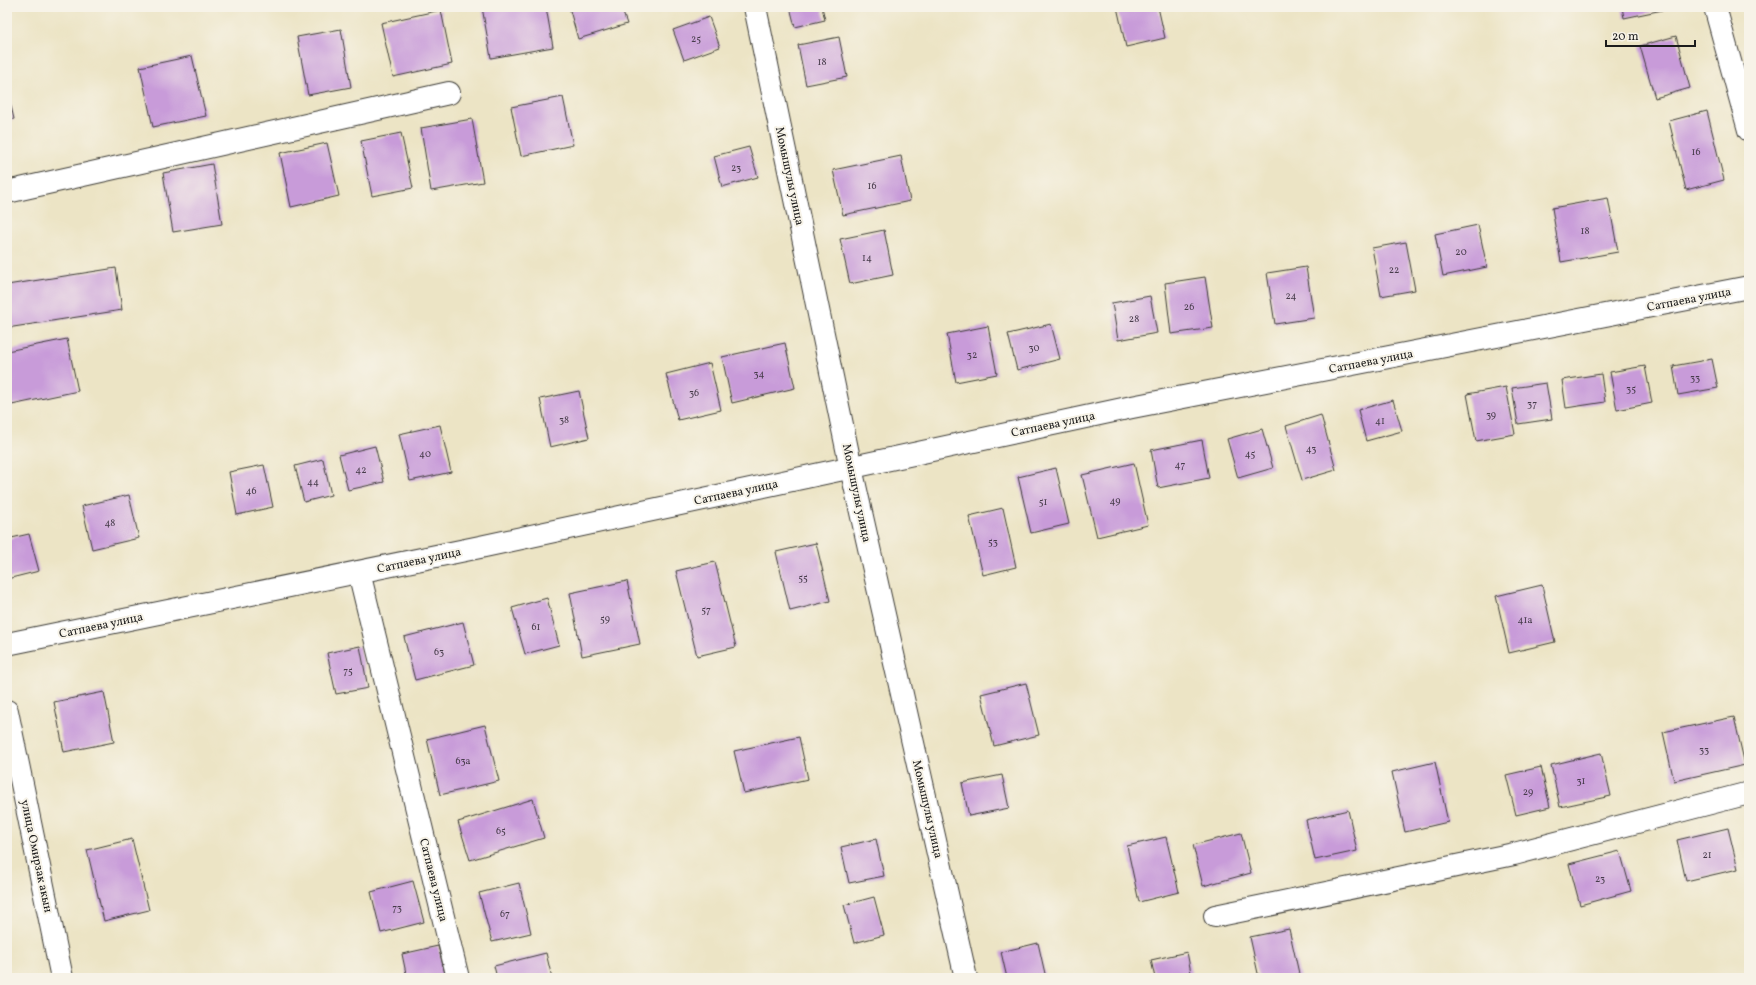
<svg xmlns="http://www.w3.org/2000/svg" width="1756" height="985" font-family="Vollkorn,serif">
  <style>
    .building { fill: #c89bd9 }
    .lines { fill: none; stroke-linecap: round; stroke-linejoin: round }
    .minor-casing { stroke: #3b3a35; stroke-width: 24 }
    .minor { stroke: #fff; stroke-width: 22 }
    .labels { text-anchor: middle; stroke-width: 4; stroke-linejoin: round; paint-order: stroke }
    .number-label { font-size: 10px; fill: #473c4b }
    .street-label { font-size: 12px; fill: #1c1c1c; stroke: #f7f3e8 }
  </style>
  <rect width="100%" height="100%" fill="#f7f3e8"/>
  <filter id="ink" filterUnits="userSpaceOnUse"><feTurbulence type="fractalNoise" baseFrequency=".025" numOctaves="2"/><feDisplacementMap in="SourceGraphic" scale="8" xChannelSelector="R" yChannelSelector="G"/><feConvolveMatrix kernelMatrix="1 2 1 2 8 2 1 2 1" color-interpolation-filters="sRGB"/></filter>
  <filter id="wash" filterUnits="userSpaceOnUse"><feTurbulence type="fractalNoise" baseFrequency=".012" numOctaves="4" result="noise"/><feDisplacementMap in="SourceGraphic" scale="16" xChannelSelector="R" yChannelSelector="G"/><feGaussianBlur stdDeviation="0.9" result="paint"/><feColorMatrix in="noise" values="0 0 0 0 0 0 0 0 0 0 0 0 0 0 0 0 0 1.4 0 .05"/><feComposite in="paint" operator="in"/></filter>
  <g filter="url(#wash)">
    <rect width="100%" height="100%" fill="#ece4c5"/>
    <g id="blocks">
      <g class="building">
        <polygon points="482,7 546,7 553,47 491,58"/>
        <polygon points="569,7 621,7 627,24 578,39"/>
        <polygon points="790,7 822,7 825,20 795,27"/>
        <polygon points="1117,7 1158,7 1165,38 1126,47"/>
        <polygon points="1622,7 1672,7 1672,8 1624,18"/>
        <polygon points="441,10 452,64 393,77 381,23"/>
        <polygon points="709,17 720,47 684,60 673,30"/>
        <polygon points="341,29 351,87 308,95 297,37"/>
        <polygon points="1676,36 1690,88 1655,98 1640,46"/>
        <polygon points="839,37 847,77 806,85 798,45"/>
        <polygon points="192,56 206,116 153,127 140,67"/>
        <polygon points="7,89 14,119 7,121"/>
        <polygon points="563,97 573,145 521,156 511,107"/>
        <polygon points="1707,111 1724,180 1686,190 1669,121"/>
        <polygon points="472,119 483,182 431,191 421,128"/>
        <polygon points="401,133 413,188 372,196 361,141"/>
        <polygon points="327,143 339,196 291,207 280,153"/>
        <polygon points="749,147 758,177 722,187 714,156"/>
        <polygon points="901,156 910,201 843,215 833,170"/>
        <polygon points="212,164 222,224 173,232 163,173"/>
        <polygon points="1608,198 1618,252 1561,262 1552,208"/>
        <polygon points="1478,225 1487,267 1443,276 1435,234"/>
        <polygon points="884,230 893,275 850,284 840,239"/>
        <polygon points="1406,242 1415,290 1381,296 1372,248"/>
        <polygon points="1306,267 1314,318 1275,324 1267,273"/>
        <polygon points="116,268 122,310 7,328 7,285"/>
        <polygon points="1205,277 1213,328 1171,334 1165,283"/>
        <polygon points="1150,296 1157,333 1118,340 1112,303"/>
        <polygon points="1051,324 1060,359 1017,370 1008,334"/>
        <polygon points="988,326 997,374 956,382 947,334"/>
        <polygon points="67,339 78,391 7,406 7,351"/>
        <polygon points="785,343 795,388 732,403 722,357"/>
        <polygon points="1712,359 1718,388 1678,395 1673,366"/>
        <polygon points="710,363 721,410 678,420 666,374"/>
        <polygon points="1645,366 1652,403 1617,410 1610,372"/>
        <polygon points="1601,374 1605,402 1566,408 1562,380"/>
        <polygon points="1546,383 1552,419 1518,424 1512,388"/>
        <polygon points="1506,387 1515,434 1476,441 1467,394"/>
        <polygon points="579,391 589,438 550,447 540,399"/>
        <polygon points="1393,400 1402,431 1366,441 1358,410"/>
        <polygon points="1321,415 1336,470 1302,480 1286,426"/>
        <polygon points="440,425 451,472 410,481 399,434"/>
        <polygon points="1262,429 1273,468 1238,478 1227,439"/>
        <polygon points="1202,440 1209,478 1158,488 1151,450"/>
        <polygon points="375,446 384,482 348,490 339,455"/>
        <polygon points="323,459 331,495 304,502 295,466"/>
        <polygon points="1134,463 1148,525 1097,537 1082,475"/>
        <polygon points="264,465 273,507 237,515 229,472"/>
        <polygon points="1056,468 1069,524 1031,533 1018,477"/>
        <polygon points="129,495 139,538 92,549 82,506"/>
        <polygon points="1003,508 1016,567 983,575 969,516"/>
        <polygon points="29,534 39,571 7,579 7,539"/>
        <polygon points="816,543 830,601 790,611 776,552"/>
        <polygon points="715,562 736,647 697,656 676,571"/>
        <polygon points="627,581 640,644 582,656 570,593"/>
        <polygon points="1542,585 1555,642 1509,653 1496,596"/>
        <polygon points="547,598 559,645 525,654 512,608"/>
        <polygon points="463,622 474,665 415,680 404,637"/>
        <polygon points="360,646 368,688 336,694 327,653"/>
        <polygon points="1026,683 1039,735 994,746 981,694"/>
        <polygon points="104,692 114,742 64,752 54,702"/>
        <polygon points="1734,717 1745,765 1674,781 1663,732"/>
        <polygon points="485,725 499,781 440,795 427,739"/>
        <polygon points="799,737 808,779 744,793 734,751"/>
        <polygon points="1601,753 1611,796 1560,807 1551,765"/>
        <polygon points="1435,762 1448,822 1405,832 1392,772"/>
        <polygon points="1541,767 1550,807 1516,815 1506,775"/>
        <polygon points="1002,775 1009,808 969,816 962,783"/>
        <polygon points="533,799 544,838 470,860 458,822"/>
        <polygon points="1348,810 1357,851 1315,860 1306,820"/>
        <polygon points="1728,828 1738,869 1686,881 1677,840"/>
        <polygon points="1241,833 1251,873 1203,886 1193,845"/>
        <polygon points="1166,837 1179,892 1139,902 1127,846"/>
        <polygon points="132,839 149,910 104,921 87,850"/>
        <polygon points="876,839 884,876 849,883 841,847"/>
        <polygon points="1620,851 1631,891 1580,905 1569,864"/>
        <polygon points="413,881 424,922 381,933 371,892"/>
        <polygon points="519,883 531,933 492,942 479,893"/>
        <polygon points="874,897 884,935 854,943 844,905"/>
        <polygon points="1289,929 1300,978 1259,978 1250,937"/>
        <polygon points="1038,943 1046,978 1007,978 1001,952"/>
        <polygon points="438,946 446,978 407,978 402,954"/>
        <polygon points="1187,952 1192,978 1155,978 1151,960"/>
        <polygon points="546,953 552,978 497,978 494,966"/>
      </g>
    </g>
  </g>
  <g filter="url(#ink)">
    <use href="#blocks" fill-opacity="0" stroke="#3b3a35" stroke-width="1"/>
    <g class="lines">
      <defs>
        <g id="minor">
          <polyline points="755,7 851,468 966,978"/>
          <polyline points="1715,7 1749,130"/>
          <polyline points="7,192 449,93"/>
          <polyline points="359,572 458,978"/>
          <polyline points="7,644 480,547 1132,407 1749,287"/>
          <polyline points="7,711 62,978"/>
          <polyline points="1215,916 1514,854 1749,793"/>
        </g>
      </defs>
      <use href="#minor" class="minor-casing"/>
      <use href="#minor" class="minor"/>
    </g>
  </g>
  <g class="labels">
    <g class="number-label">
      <text x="696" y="42">25</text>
      <text x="822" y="65">18</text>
      <text x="1696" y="155">16</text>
      <text x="736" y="171">23</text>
      <text x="872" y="189">16</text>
      <text x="1585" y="234">18</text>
      <text x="1461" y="255">20</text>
      <text x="867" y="261">14</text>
      <text x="1394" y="273">22</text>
      <text x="1291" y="299">24</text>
      <text x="1189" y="310">26</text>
      <text x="1134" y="322">28</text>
      <text x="1034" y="351">30</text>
      <text x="972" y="358">32</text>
      <text x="759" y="377">34</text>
      <text x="1695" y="381">33</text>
      <text x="1631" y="392">35</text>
      <text x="694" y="396">36</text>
      <text x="1532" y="407">37</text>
      <text x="1491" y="418">39</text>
      <text x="564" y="423">38</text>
      <text x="1380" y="424">41</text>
      <text x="1311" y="452">43</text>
      <text x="425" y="457">40</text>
      <text x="1250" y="457">45</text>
      <text x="1180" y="468">47</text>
      <text x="361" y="473">42</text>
      <text x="313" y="485">44</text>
      <text x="251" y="494">46</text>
      <text x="1115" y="504">49</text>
      <text x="1043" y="505">51</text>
      <text x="110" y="526">48</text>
      <text x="993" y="545">53</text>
      <text x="803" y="581">55</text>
      <text x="706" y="613">57</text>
      <text x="605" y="622">59</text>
      <text x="1525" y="623">41а</text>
      <text x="536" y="630">61</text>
      <text x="439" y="655">63</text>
      <text x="348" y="674">75</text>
      <text x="1704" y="753">33</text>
      <text x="463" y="764">63а</text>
      <text x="1581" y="784">31</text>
      <text x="1528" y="795">29</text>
      <text x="501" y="834">65</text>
      <text x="1707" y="858">21</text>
      <text x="1600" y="882">23</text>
      <text x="397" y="911">73</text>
      <text x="505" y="917">67</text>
    </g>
    <g class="street-label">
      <text transform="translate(790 176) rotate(78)" y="4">Момышулы улица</text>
      <text transform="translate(1689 299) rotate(-11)" y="4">Сатпаева улица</text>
      <text transform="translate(1371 361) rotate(-11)" y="4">Сатпаева улица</text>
      <text transform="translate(1053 424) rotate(-12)" y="4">Сатпаева улица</text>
      <text transform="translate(736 492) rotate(-12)" y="4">Сатпаева улица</text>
      <text transform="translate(857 493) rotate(78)" y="4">Момышулы улица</text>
      <text transform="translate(419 560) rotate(-12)" y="4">Сатпаева улица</text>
      <text transform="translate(101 625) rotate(-12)" y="4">Сатпаева улица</text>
      <text transform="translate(928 809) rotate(77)" y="4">Момышулы улица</text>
      <text transform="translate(37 856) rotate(78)" y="4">улица Омирзак акын</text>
      <text transform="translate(434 880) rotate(76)" y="4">Сатпаева улица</text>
    </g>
  </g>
  <rect width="1756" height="985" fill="none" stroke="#f7f3e8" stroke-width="24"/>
  <path d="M1606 40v6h89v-6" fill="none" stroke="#1c1c1c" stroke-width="2"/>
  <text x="1612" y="40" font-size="12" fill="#1c1c1c" stroke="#f7f3e8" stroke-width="3" paint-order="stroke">20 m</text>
</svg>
